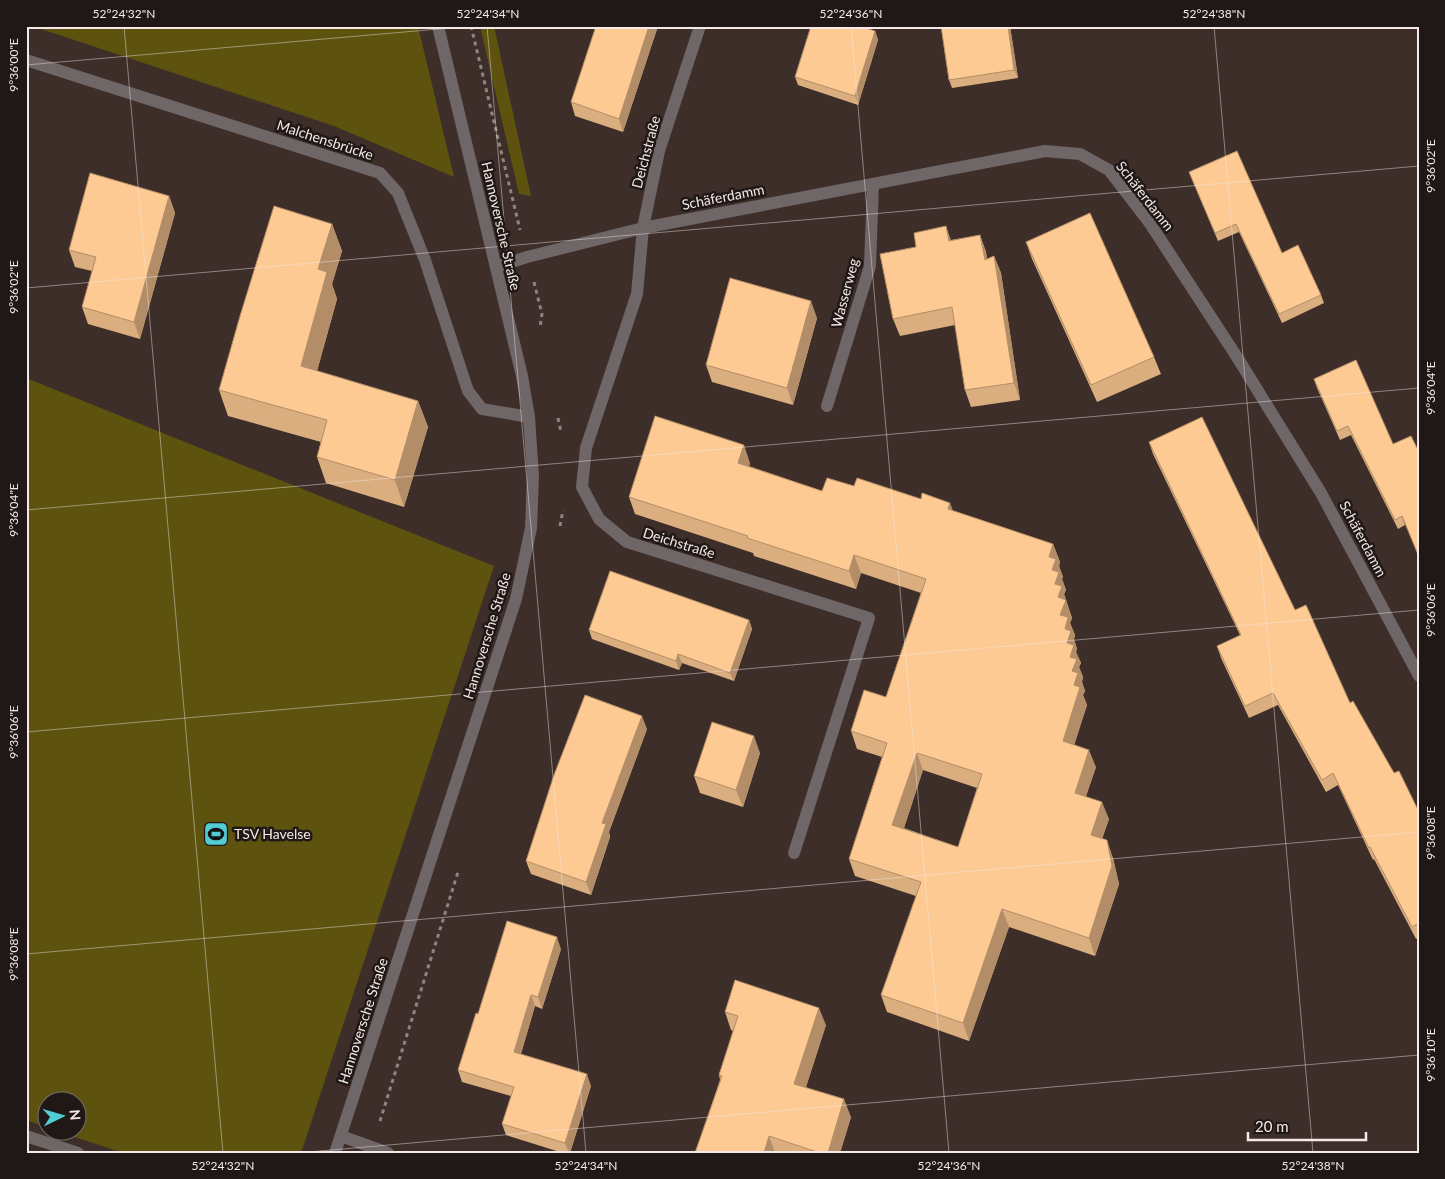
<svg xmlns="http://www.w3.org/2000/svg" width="1445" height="1179" font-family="Lato,sans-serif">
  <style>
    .green { fill: #5d530f }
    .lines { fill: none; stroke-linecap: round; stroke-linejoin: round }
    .path { stroke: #91837f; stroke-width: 3; stroke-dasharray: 4 4; stroke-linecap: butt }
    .minor { stroke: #6f6668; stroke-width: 12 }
    .wall { fill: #daae7e; fill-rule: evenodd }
    .shaded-wall { fill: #b28d67 }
    .building { fill: #feca93; stroke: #b28d67; fill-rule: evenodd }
    .ticks { fill: none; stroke: #f4e9e6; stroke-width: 1; stroke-opacity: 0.45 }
    .labels { text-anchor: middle; stroke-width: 5; stroke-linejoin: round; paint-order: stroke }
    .street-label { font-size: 14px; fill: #f4e9e6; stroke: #201816 }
    .poi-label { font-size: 14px; fill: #f4e9e6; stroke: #201816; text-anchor: start }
    .neatline { fill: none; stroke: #f4e9e6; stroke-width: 2 }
    .ticks-label { font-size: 12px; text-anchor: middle; fill: #f4e9e6 }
  </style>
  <rect width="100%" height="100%" fill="#3e2e29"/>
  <g class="green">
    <polygon points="32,26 418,26 454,177 334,126"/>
    <polygon points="480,26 494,26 531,196 519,194"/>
    <polygon points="26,378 494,566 301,1153 123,1153 60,1132 78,1132 78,1102 48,1102 47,1127 26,1120"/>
  </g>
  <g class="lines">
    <g class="path">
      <polyline points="471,26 520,230"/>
      <polyline points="534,282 542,314 540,327"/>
      <polyline points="558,418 561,432"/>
      <polyline points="560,526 563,510"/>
      <polyline points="380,1121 458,872"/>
    </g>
    <g class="minor">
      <polyline points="700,26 659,151 643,228 637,294 586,448 582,487 599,519 627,542 869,618 794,853"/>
      <polyline points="26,60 380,173 398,193 425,260 468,391 482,409 529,417"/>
      <polyline points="496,267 527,257 643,228 1045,151 1080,154 1109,170 1149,222 1237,357 1321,493 1419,676"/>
      <polyline points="827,406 870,266 873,184"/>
      <polyline points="26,1136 78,1153"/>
      <polyline points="341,1136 388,1153"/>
      <polyline points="335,1153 516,599 531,528 533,476 529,417 522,376 438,26"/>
    </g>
  </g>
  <g class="wall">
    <polygon points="596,26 658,26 623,132 575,116 571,102"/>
    <polygon points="941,26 1010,26 1018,78 952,88 949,80"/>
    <polygon points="875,31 878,40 858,105 798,85 795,77"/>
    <polygon points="1189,172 1321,295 1324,303 1282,323 1239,232 1218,241"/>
    <polygon points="169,196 175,213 140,339 88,324 82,307 92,271 75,267 69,250"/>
    <polygon points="332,224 342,251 332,284 337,299 317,371 418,401 428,427 404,507 326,483 317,457 321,442 228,416 219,390"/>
    <polygon points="980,235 986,252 987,259 994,256 1001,273 1020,400 971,407 965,390 955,325 900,336 893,319 951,240"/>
    <polygon points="1026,242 1154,357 1161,374 1097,402 1032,259"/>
    <polygon points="817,318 793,405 712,382 706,365"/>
    <polygon points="1356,360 1405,525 1398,529 1351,435 1340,440 1317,388 1314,379"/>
    <polygon points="1149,442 1295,610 1350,703 1419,812 1419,938 1416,939 1374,859 1373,860 1338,785 1326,792 1278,705 1249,718 1221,658 1217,646 1240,635 1153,454"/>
    <path d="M 750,463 L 749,466 L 822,491 L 854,486 L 953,511 L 1053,544 L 1060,562 L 1059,566 L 1063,577 L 1062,579 L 1066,590 L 1064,594 L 1072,618 L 1070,623 L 1075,635 L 1074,639 L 1077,649 L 1076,652 L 1081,663 L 1079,667 L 1083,677 L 1082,682 L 1085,691 L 1083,695 L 1087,705 L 1074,744 L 1096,767 L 1086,796 L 1109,819 L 1102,839 L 1113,858 L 1119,884 L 1095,956 L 1009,927 L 969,1041 L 887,1012 L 881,995 L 916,896 L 855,876 L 849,859 L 882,757 L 857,749 L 851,731 L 886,697 L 921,593 L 861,573 L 856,589 L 754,556 L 753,553 L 635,514 L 629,497 ZM 923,770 L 977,788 L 958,847 L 904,828 Z"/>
    <polygon points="749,620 752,629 734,681 682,663 679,670 592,639 589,630"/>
    <polygon points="647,729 609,832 610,837 591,895 531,874 526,861"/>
    <polygon points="760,753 743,807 700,793 694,776"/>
    <polygon points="561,949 542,1009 535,1006 521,1054 591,1086 570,1153 563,1153 506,1135 502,1124 511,1096 462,1082 458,1070 478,1014"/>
    <polygon points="725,1012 826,1025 806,1087 851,1117 840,1153 695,1153 720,1080 719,1075 733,1031 731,1030"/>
  </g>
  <g class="shaded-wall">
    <polygon points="649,26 658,26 623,132 619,119"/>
    <polygon points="1008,26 1010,26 1018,78 1014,70"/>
    <polygon points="875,31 878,40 858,105 855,96"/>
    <polygon points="169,196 175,213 140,339 134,322"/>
    <polygon points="332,224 342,251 332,284 337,299 311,393 301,366 318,269"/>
    <polygon points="946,226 952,243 949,241"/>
    <polygon points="980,235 986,252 991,278 985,260"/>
    <polygon points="994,256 1001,273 1020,400 1014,383"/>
    <polygon points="811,301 817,318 793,405 787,388"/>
    <polygon points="418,401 428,427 404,507 395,480"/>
    <polygon points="744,445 750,463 744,481 738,463"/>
    <polygon points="950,503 957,521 948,509"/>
    <polygon points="1053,544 1060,562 1059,566 1063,577 1062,579 1066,590 1064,594 1072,618 1070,623 1075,635 1074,639 1077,649 1076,652 1081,663 1079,667 1083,677 1082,682 1085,691 1083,695 1087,705 1070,759 1063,741 1074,685 1070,657 1060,615 1058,597 1049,557"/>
    <polygon points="854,555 861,573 856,589 849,571"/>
    <polygon points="749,620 752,629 734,681 730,673"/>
    <polygon points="678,654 682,663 679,670 676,661"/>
    <polygon points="642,716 647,729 609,832 610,837 591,895 586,882 602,823"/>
    <polygon points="754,736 760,753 743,807 736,790"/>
    <polygon points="1089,750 1096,767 1081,811 1075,793"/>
    <polygon points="917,753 923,770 899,843 892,825"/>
    <polygon points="1102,802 1109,819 1097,853 1091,835"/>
    <polygon points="1107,840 1113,858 1119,884 1095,956 1089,938"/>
    <polygon points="1002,909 1009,927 969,1041 963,1023"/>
    <polygon points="557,937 561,949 542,1009 538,997"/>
    <polygon points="531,995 535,1006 518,1063 514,1052"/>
    <polygon points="819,1008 826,1025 801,1102 794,1084"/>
    <polygon points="587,1074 591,1086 570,1153 569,1153 565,1143"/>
    <polygon points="844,1099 851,1117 840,1153 828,1153"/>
    <polygon points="769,1136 775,1153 764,1153"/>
  </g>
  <g class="building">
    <polygon points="596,26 649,26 619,119 571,102"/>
    <polygon points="811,26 860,26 875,31 855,96 795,77"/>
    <polygon points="941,26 1008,26 1014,70 949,80"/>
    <polygon points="1237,151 1282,253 1298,245 1321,295 1279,314 1236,224 1215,233 1189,172"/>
    <polygon points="90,173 169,196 134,322 82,307 96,257 69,250"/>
    <polygon points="274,206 332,224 318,269 327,272 301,366 418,401 395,480 317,457 327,420 219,390 240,316"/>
    <polygon points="1090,213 1154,357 1091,385 1026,242"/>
    <polygon points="946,226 949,241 980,235 985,260 994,256 1014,383 965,390 952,307 893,319 880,254 916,247 914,233"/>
    <polygon points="730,278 811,301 787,388 706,365"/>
    <polygon points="1356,360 1393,444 1411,436 1419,452 1419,557 1402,516 1395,520 1348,426 1337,431 1314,379"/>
    <path d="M 655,416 L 744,445 L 738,463 L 822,491 L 827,478 L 854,486 L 857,478 L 921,499 L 922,493 L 950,503 L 948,509 L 1053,544 L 1049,557 L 1056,559 L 1052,570 L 1059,572 L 1055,584 L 1062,586 L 1058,597 L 1066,600 L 1060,615 L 1068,617 L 1065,629 L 1071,631 L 1067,643 L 1074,645 L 1070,657 L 1077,659 L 1072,671 L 1078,673 L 1074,685 L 1080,687 L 1063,741 L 1089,750 L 1075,793 L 1102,802 L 1091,835 L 1107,840 L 1112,866 L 1089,938 L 1002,909 L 963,1023 L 881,995 L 921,882 L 849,859 L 887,743 L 851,731 L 864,690 L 886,697 L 926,579 L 854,555 L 849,571 L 747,538 L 748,536 L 629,497 ZM 917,753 L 982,774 L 958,847 L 892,825 Z"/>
    <polygon points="1202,417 1295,610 1306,605 1350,703 1353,701 1394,773 1399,771 1419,812 1419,923 1412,927 1370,847 1369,848 1333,773 1322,780 1273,693 1245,706 1217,646 1241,635 1149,442"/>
    <polygon points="610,571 749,620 730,673 678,654 676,661 589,630"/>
    <polygon points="585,695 642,716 602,823 606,824 586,882 526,861 554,775"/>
    <polygon points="712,722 754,736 736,790 694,776"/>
    <polygon points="507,921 557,937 538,997 531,995 514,1052 587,1074 565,1143 502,1124 514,1087 458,1070 476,1013 478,1014"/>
    <polygon points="735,980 819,1008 794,1084 844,1099 828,1153 820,1153 769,1136 764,1153 695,1153 722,1076 719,1075 738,1016 725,1012"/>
  </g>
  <path class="ticks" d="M 124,26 L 223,1153M 487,26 L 586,1153M 851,26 L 949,1153M 1214,26 L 1313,1153M 26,65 L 473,26M 26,288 L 1419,166M 26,510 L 1419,388M 26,732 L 1419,610M 26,954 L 1419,832M 297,1153 L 1419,1055"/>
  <defs>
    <symbol id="stadium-square" viewBox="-11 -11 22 22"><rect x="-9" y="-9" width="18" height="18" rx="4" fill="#51ccd2" stroke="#201816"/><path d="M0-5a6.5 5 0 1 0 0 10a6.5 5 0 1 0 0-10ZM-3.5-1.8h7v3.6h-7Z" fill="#111"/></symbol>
  </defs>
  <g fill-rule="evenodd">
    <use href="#stadium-square" x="202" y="820" width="28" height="28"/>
  </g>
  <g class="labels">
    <g class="street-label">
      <text transform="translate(325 140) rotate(18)" y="5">Malchensbrücke</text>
      <text transform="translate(646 152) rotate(-75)" y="5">Deichstraße</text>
      <text transform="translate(1145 196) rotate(52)" y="5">Schäferdamm</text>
      <text transform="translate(723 197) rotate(-11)" y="5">Schäferdamm</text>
      <text transform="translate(501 226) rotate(77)" y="5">Hannoversche Straße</text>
      <text transform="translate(845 293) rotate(-75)" y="5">Wasserweg</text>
      <text transform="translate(1363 539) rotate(62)" y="5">Schäferdamm</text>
      <text transform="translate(679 543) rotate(17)" y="5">Deichstraße</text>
      <text transform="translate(487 636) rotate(-73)" y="5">Hannoversche Straße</text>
      <text transform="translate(363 1021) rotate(-72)" y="5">Hannoversche Straße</text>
    </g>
    <g class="poi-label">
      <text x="234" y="839">TSV Havelse</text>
    </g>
  </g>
  <rect width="1445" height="1179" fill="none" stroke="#201816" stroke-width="55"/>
  <g transform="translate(62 1116) rotate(85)"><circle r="24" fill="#201816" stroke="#756c69"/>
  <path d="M0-4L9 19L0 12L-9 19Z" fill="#51ccd2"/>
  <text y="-8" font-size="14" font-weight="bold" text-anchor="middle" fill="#f4e9e6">N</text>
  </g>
  <path d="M1248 1132v8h118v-8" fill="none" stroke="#f4e9e6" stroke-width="2.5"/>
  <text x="1255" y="1132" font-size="15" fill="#f4e9e6" stroke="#201816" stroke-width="4" paint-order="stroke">20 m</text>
  <rect x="28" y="28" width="1390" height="1124" class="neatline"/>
  <g class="ticks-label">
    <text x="124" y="18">52°24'32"N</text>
    <text x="488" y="18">52°24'34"N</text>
    <text x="851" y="18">52°24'36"N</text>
    <text x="1214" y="18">52°24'38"N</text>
    <text transform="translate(14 65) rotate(-90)" y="4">9°36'00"E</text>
    <text transform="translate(1431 166) rotate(-90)" y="4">9°36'02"E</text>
    <text transform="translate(14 287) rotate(-90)" y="4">9°36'02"E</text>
    <text transform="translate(1431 388) rotate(-90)" y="4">9°36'04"E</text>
    <text transform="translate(14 510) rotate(-90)" y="4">9°36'04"E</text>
    <text transform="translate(1431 610) rotate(-90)" y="4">9°36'06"E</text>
    <text transform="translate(14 732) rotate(-90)" y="4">9°36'06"E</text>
    <text transform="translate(1431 833) rotate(-90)" y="4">9°36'08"E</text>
    <text transform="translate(14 954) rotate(-90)" y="4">9°36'08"E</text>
    <text transform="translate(1431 1055) rotate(-90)" y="4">9°36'10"E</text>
    <text x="223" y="1170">52°24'32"N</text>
    <text x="586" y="1170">52°24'34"N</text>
    <text x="949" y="1170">52°24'36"N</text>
    <text x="1313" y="1170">52°24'38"N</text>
  </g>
</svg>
